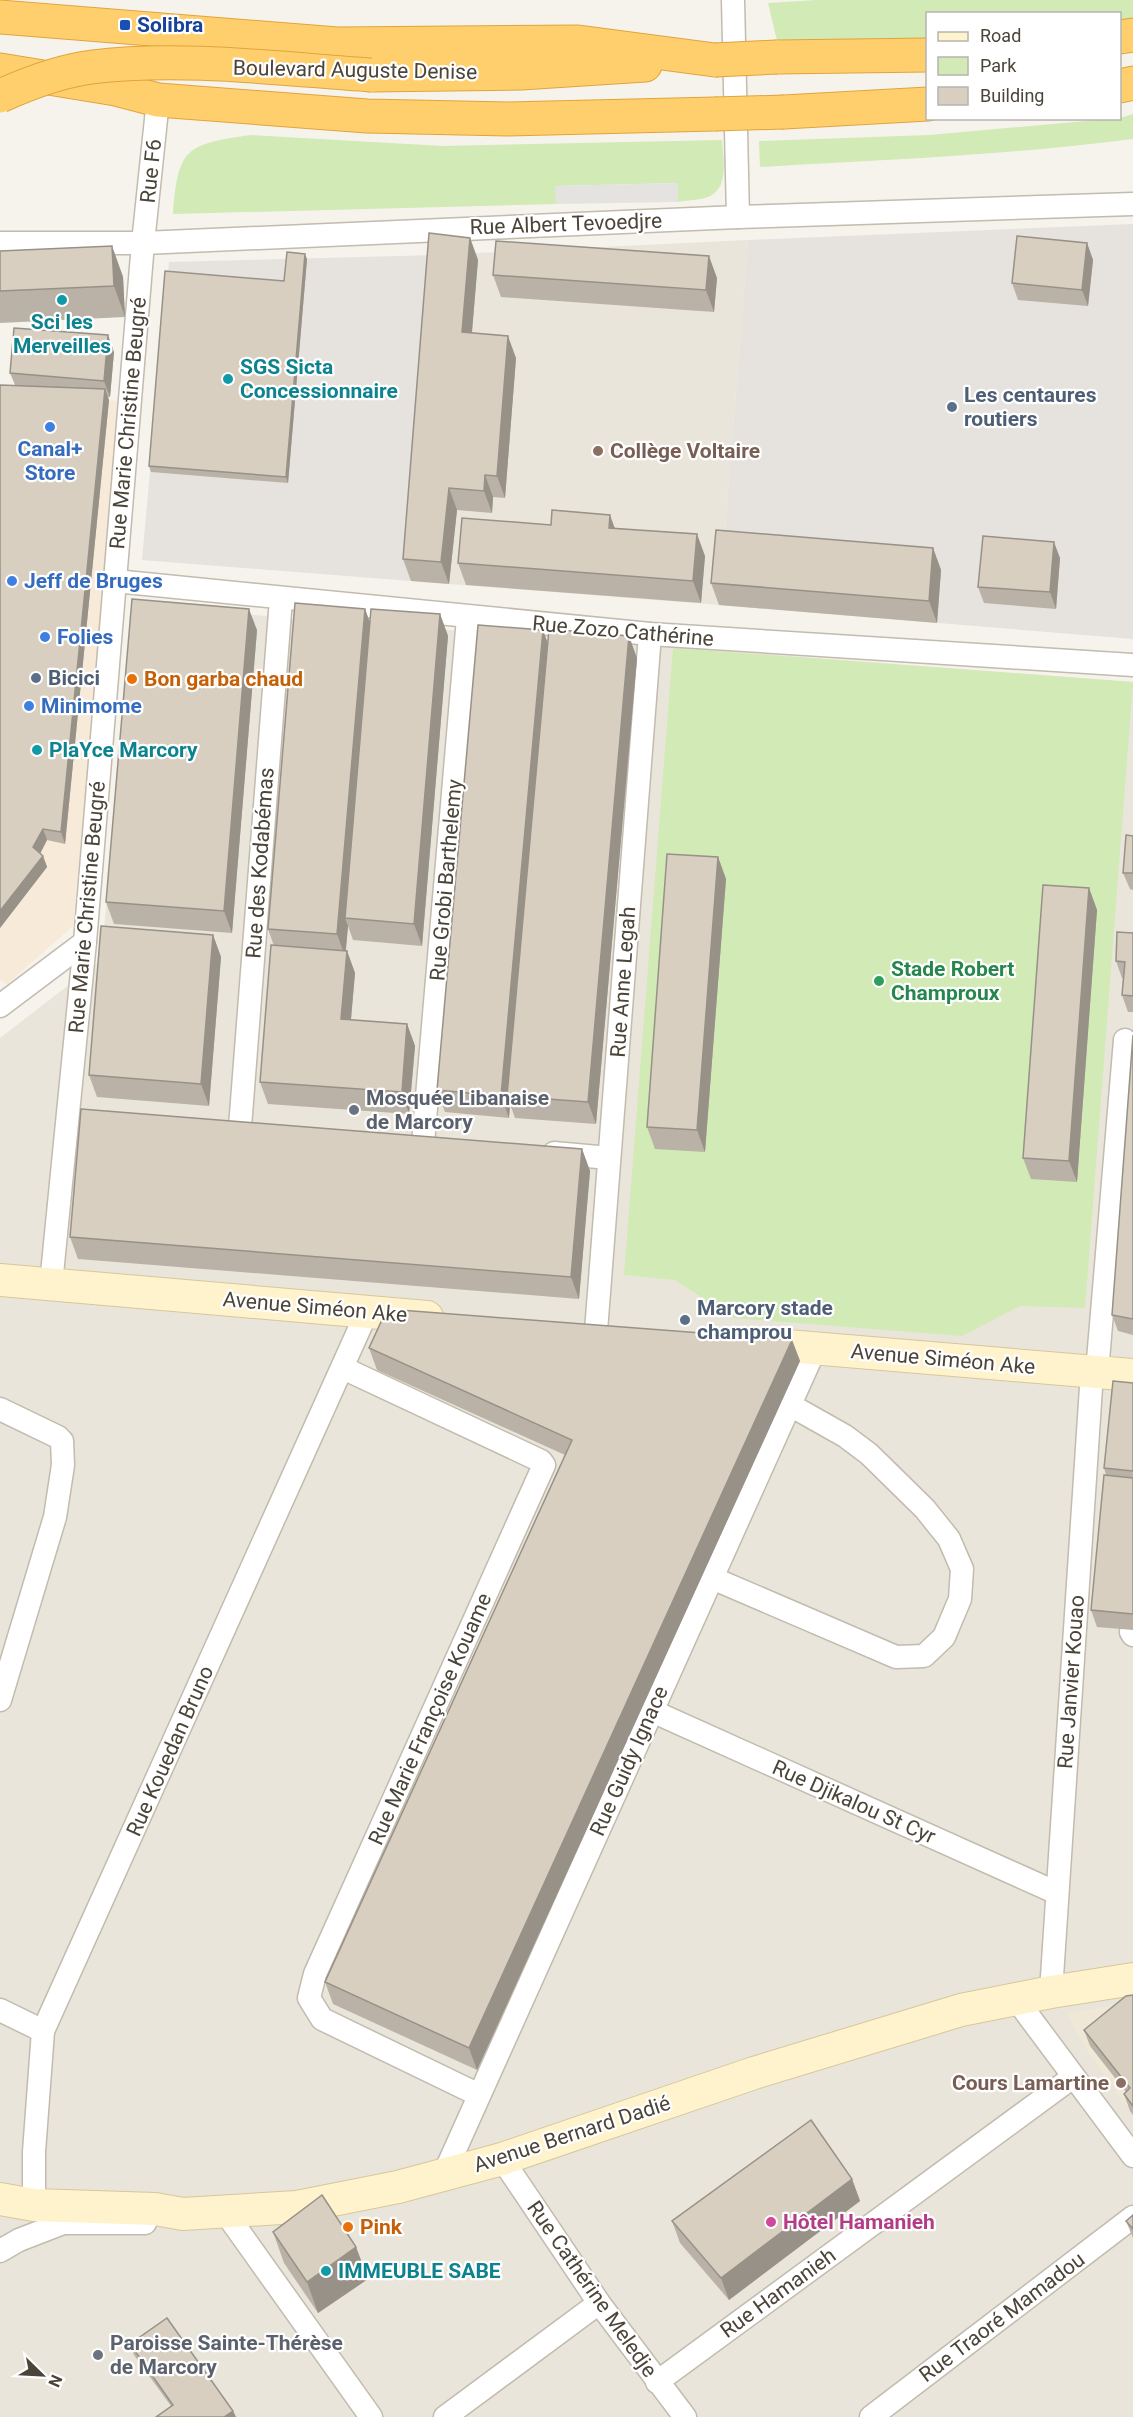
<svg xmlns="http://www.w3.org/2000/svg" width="1133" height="2417" font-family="Roboto,sans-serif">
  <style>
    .residential { fill: #eae5da }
    .commercial { fill: #f7ead8 }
    .industrial { fill: #e6e2dd }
    .education { fill: #efe8d6 }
    .green { fill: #d2eab5 }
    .parking { fill: #e5e3e0 }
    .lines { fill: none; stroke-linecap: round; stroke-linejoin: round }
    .street-casing { stroke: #c2bbae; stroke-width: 25 }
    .secondary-casing { stroke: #d6c79b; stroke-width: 34 }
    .highway-casing { stroke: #e0a43c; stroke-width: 35 }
    .street { stroke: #fff; stroke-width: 22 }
    .secondary { stroke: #fff3cd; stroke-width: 32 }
    .highway { stroke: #ffcf6e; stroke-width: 33 }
    .highway-bridge-casing { stroke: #e0a43c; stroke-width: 35; stroke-linecap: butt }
    .highway-bridge { stroke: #ffcf6e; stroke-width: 33 }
    .wall { fill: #bab2a6 }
    .shaded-wall { fill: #979187 }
    .building { fill: #d8cfc1; stroke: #979187; stroke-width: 1.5 }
    .transit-dot { fill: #1a4fb4; stroke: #fff; stroke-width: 2 }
    .culture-dot { fill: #0f9aa8; stroke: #fff; stroke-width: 2 }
    .service-dot { fill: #5c6f8a; stroke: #fff; stroke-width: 2 }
    .shop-dot { fill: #3f7fe0; stroke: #fff; stroke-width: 2 }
    .education-dot { fill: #8d6e63; stroke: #fff; stroke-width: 2 }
    .food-dot { fill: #e8710a; stroke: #fff; stroke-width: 2 }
    .leisure-dot { fill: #2e9e5b; stroke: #fff; stroke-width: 2 }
    .worship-dot { fill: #6b7280; stroke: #fff; stroke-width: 2 }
    .hotel-dot { fill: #d1479c; stroke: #fff; stroke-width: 2 }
    .labels { text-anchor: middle; stroke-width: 4.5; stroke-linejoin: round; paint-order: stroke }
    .transit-label { font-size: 21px; font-weight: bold; fill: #164399; stroke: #fff; text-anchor: start }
    .street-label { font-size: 21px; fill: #4b4439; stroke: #fff }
    .culture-label { font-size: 21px; font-weight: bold; fill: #0d838f; stroke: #fff; text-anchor: start }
    .service-label { font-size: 21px; font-weight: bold; fill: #4e5e75; stroke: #fff; text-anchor: start }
    .shop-label { font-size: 21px; font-weight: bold; fill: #366cbe; stroke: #fff; text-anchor: start }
    .education-label { font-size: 21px; font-weight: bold; fill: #785e54; stroke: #fff; text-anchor: start }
    .food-label { font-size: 21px; font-weight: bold; fill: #c56008; stroke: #fff; text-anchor: start }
    .leisure-label { font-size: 21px; font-weight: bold; fill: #27864d; stroke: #fff; text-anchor: start }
    .worship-label { font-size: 21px; font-weight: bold; fill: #5b616d; stroke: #fff; text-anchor: start }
    .hotel-label { font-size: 21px; font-weight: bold; fill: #b23c85; stroke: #fff; text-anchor: start }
  </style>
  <rect width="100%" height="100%" fill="#f6f3ec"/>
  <g class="residential">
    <polygon points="748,240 719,605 411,581 437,255"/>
    <polygon points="135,606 1133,682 1133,2417 0,2417 0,1038 101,960"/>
  </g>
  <polygon class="commercial" points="0,396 122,401 73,926 7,984 0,980"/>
  <g class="industrial">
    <polygon points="1133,224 1133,639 719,605 748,240"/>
    <polygon points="437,255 411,581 142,560 169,262"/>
  </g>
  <polygon class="education" points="1133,2003 1133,2115 1089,2054 1066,2013"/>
  <g class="green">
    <polygon points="817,0 1133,0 1133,20 1120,22 1120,14 928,14 927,40 779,49 768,3"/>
    <path d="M 1133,114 L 1133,139 C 1009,155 885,160 760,167 L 759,141 L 929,135 L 1120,118 Z"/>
    <path d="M 251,135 L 443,146 L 722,140 C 723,156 729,185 712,195 C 704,200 688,200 678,202 L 678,183 L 556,186 L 556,204 L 173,214 C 178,148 186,144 251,135 Z"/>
    <polygon points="673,648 1133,682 1085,1308 1020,1306 962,1336 733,1318 675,1280 624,1275"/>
  </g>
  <polygon class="parking" points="678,183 678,202 556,204 555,186"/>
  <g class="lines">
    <defs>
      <g id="street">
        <polyline points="733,0 738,217"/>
        <polyline points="0,243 143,243 738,217 1133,204"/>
        <polyline points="115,581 650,634 1133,665"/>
        <polyline points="0,1006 85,942"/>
        <polyline points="240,1127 281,599"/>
        <polyline points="423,1143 468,618"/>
        <polyline points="554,1153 609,1158"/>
        <polyline points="51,1284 85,942 143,243 158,100"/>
        <polyline points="596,1331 650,634"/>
        <polyline points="343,1368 541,1461 544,1465 315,1974 309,1998 322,2019 479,2095"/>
        <polyline points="1097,1372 1125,1040"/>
        <polyline points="0,1409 58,1437 62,1441 63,1465 55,1517 0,1700"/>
        <polyline points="712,1578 896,1657 924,1656 944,1637 960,1599 962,1569 949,1539 925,1509 869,1454 845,1436 790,1405"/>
        <polyline points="1131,1632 1133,1635"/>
        <polyline points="652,1711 1057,1893"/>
        <polyline points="1051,1992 1092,1372"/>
        <polyline points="1016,1999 1133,2156"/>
        <polyline points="0,2010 43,2031"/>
        <polyline points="502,2159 599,2303 685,2417"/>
        <polyline points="444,2174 815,1349"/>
        <polyline points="34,2205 34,2152 43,2031 367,1312"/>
        <polyline points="225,2212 371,2417"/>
        <polyline points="0,2251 19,2240 63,2223 145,2223"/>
        <polyline points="657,2382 1073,2077"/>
        <polyline points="445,2417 599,2303"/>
        <polyline points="871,2417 1133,2217"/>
      </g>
      <g id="secondary">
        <polyline points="0,1280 427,1317"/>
        <polyline points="751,1343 1133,1375"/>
        <polyline points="0,2199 34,2205 155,2209 183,2214 297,2207 398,2187 502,2159 754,2073 961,2010 1051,1992 1133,1979"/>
      </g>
      <g id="highway">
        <polyline points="0,17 337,44 578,42 715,60"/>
        <polyline points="1120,37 1133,35"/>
        <polyline points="777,57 928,55"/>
        <polyline points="0,70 116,89 158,100 367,116 508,119 715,114"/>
        <polyline points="371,75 521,73 645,65"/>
        <polyline points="1120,86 1133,83"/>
        <polyline points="784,112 928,104"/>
      </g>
    </defs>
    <use href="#street" class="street-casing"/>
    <use href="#secondary" class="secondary-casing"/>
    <use href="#highway" class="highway-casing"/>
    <use href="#street" class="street"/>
    <use href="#secondary" class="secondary"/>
    <use href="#highway" class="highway"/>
    <defs>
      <g id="highway-bridge">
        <polyline points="715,60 777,57"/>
        <path d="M 0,96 C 29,83 60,71 92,67 C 180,56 282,69 371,75"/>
        <polyline points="715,114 784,112"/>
      </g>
    </defs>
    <use href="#highway-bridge" class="highway-bridge-casing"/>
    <use href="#highway-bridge" class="highway-bridge"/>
  </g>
  <g class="wall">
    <polygon points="470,238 478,260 472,333 516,358 505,498 493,497 492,513 457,510 449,584 411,581 403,559"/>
    <polygon points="1087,243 1093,260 1088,306 1018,300 1012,283"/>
    <polygon points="112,246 123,277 125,317 0,323 0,251"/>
    <polygon points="307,259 288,483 151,472 149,466"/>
    <polygon points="493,275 717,278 714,312 501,297"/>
    <polygon points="114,352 110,397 108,397 109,400 65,844 47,840 40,853 43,856 47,867 0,928 0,385 15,385 10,373"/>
    <polygon points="551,525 615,528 705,556 701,603 466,585 458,563"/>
    <polygon points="933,548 941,570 937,623 719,605 711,583"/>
    <polygon points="1060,558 1056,609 984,603 978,587"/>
    <polygon points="365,609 370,623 440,614 448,636 422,946 353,940 348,926 346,951 347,951 355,973 351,1020 407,1024 415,1046 409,1114 268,1104 260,1082 274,946 268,929"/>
    <polygon points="257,630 232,933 114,924 106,902"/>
    <polygon points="543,630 547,642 637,658 596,1124 515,1118 510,1104 509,1118 445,1112 437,1090"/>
    <polygon points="1133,836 1133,890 1130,889 1123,873"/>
    <polygon points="718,857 726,879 705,1152 655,1149 647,1127"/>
    <polygon points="1089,888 1097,910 1077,1182 1031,1179 1023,1158"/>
    <polygon points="1133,933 1133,1012 1128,1012 1122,995 1123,978 1122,978 1116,961"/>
    <polygon points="213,935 221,957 209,1106 97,1097 89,1075"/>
    <polygon points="1133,1035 1133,1335 1118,1331 1112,1315"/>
    <polygon points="582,1149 590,1171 579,1299 78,1259 70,1237"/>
    <polygon points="792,1340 800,1361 477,2070 333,2004 325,1982 565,1455 377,1370 369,1348"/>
    <polygon points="1133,1383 1133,1630 1097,1627 1091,1610 1106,1475 1104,1468"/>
    <polygon points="1133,1995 1133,2115 1130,2111 1124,2094 1126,2092 1090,2046 1084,2030"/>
    <polygon points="852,2179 860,2201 729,2300 680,2243 672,2221"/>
    <polygon points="1133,2215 1133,2238 1126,2221"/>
    <polygon points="273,2232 356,2247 368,2279 318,2313 284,2263"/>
    <polygon points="130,2344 233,2411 236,2417 156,2417 171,2406 134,2355"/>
  </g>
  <g class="shaded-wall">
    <polygon points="470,238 478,260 470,354 462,332"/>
    <polygon points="1087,243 1093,260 1088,306 1082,290"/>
    <polygon points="112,246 123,277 125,317 114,286"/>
    <polygon points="305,254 307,259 288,483 286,477"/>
    <polygon points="709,256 717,278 714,312 706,290"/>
    <polygon points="108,335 114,352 110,397 104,381"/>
    <polygon points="508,336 516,358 505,498 497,476"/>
    <polygon points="105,389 109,400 65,844 61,832"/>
    <polygon points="485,475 493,497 492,513 484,491"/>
    <polygon points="449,488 457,510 449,584 441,562"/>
    <polygon points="610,515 618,537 609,528"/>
    <polygon points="697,534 705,556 701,603 693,581"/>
    <polygon points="1054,542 1060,558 1056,609 1050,592"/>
    <polygon points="933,548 941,570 937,623 929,601"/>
    <polygon points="249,609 257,630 232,933 224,911"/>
    <polygon points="365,609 373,631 345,918 348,926 345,956 337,934"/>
    <polygon points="440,614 448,636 422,946 414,924"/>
    <polygon points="543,630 551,652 507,1096 510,1104 509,1118 501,1096"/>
    <polygon points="629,636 637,658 596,1124 588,1102"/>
    <polygon points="43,829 47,840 38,858 33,847"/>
    <polygon points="43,856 47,867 0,928 0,911"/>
    <polygon points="718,857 726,879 705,1152 697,1130"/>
    <polygon points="1089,888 1097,910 1077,1182 1069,1161"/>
    <polygon points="213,935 221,957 209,1106 201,1084"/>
    <polygon points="347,951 355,973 349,1041 341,1019"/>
    <polygon points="407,1024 415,1046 409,1114 402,1092"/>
    <polygon points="582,1149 590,1171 579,1299 571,1277"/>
    <polygon points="792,1340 800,1361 477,2070 469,2048"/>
    <polygon points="852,2179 860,2201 729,2300 721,2278"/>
    <polygon points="356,2247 368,2279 318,2313 307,2282"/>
    <polygon points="233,2411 236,2417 224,2417"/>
  </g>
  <g class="building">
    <polygon points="429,233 470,238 462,332 508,336 497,476 485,475 484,491 449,488 441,562 403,559"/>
    <polygon points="1017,236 1087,243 1082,290 1012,283"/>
    <polygon points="496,241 709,256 706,290 493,275"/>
    <polygon points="112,246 114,286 0,291 0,251"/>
    <polygon points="287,252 305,254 286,477 149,466 165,271 284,281"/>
    <polygon points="14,328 108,335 104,381 10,373"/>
    <polygon points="0,385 105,389 61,832 43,829 33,847 43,856 0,911"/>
    <polygon points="552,510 610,515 609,528 697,534 693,581 458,563 462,518 551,525"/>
    <polygon points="716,530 933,548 929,601 711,583"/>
    <polygon points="983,536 1054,542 1050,592 978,587"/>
    <polygon points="132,599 249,609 224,911 106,902"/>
    <polygon points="295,603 365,609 337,934 268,929"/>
    <polygon points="371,609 440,614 414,924 345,918"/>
    <polygon points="478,625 543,630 501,1096 437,1090"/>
    <polygon points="549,629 629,636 588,1102 507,1096"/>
    <polygon points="1126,835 1133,836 1133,873 1123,873"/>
    <polygon points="667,854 718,857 697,1130 647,1127"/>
    <polygon points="1043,885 1089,888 1069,1161 1023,1158"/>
    <polygon points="101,926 213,935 201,1084 89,1075"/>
    <polygon points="1117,932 1133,933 1133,996 1122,995 1125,962 1116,961"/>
    <polygon points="271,945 347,951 341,1019 407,1024 402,1092 260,1082"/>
    <polygon points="1133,1035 1133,1319 1112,1315"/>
    <polygon points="81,1109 582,1149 571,1277 70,1237"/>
    <polygon points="387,1309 792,1340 469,2048 325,1982 572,1440 369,1348"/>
    <polygon points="1113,1381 1133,1383 1133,1471 1104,1468"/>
    <polygon points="1104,1475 1133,1478 1133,1614 1091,1610"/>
    <polygon points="1133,1995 1133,2106 1124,2094 1130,2088 1084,2030 1126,1996"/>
    <polygon points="811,2120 852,2179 721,2278 672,2221"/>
    <polygon points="322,2195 356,2247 307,2282 273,2232"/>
    <polygon points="1133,2215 1133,2229 1126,2221"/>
    <polygon points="167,2318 233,2411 224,2417 156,2417 173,2405 130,2344"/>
  </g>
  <rect class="transit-dot" x="119" y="19" width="12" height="12" rx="3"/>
  <g class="culture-dot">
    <circle cx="62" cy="300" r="6"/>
    <circle cx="228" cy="379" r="6"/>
    <circle cx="37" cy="750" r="6"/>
    <circle cx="326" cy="2271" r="6"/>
  </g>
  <g class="service-dot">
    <circle cx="952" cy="407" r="6"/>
    <circle cx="36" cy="678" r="6"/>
    <circle cx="685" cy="1320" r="6"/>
  </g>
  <g class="shop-dot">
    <circle cx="50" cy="427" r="6"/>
    <circle cx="12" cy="581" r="6"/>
    <circle cx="45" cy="637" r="6"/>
    <circle cx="29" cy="706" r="6"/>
  </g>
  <g class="education-dot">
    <circle cx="598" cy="451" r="6"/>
    <circle cx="1121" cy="2083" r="6"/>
  </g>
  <g class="food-dot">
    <circle cx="132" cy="679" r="6"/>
    <circle cx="348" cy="2227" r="6"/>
  </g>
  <circle class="leisure-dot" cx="879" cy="981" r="6"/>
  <g class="worship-dot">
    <circle cx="354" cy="1110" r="6"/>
    <circle cx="98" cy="2355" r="6"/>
  </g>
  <circle class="hotel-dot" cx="771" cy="2222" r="6"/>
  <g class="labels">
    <g class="transit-label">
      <text x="137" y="32">Solibra</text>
    </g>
    <g class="street-label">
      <text transform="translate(355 70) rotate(1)" y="7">Boulevard Auguste Denise</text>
      <text transform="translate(151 171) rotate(-84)" y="7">Rue F6</text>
      <text transform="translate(566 224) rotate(-2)" y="7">Rue Albert Tevoedjre</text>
      <text transform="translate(128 423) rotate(-85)" y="7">Rue Marie Christine Beugré</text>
      <text transform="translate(623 631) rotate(5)" y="7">Rue Zozo Cathérine</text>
      <text transform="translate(260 863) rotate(-86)" y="7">Rue des Kodabémas</text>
      <text transform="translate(446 880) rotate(-85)" y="7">Rue Grobi Barthelemy</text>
      <text transform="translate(87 907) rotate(-85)" y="7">Rue Marie Christine Beugré</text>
      <text transform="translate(623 982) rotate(-86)" y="7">Rue Anne Legah</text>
      <text transform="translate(315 1307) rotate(5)" y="7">Avenue Siméon Ake</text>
      <text transform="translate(943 1359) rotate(5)" y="7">Avenue Siméon Ake</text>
      <text transform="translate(1071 1682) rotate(-86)" y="7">Rue Janvier Kouao</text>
      <text transform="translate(430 1719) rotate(-66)" y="7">Rue Marie Françoise Kouame</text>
      <text transform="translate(170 1751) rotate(-66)" y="7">Rue Kouedan Bruno</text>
      <text transform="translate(629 1761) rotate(-66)" y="7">Rue Guidy Ignace</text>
      <text transform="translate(854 1802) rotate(24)" y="7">Rue Djikalou St Cyr</text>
      <text transform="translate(572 2134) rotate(-18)" y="7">Avenue Bernard Dadié</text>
      <text transform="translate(592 2289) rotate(55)" y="7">Rue Cathérine Meledje</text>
      <text transform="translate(778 2293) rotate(-36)" y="7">Rue Hamanieh</text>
      <text transform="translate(1002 2317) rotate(-37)" y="7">Rue Traoré Mamadou</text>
    </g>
    <g class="culture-label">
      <text x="62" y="329" text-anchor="middle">Sci les<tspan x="62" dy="24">Merveilles</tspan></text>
      <text x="240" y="374">SGS Sicta<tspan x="240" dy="24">Concessionnaire</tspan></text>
      <text x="49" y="757">PlaYce Marcory</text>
      <text x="338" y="2278">IMMEUBLE SABE</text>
    </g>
    <g class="service-label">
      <text x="964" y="402">Les centaures<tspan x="964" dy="24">routiers</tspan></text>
      <text x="48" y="685">Bicici</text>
      <text x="697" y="1315">Marcory stade<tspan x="697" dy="24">champrou</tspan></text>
    </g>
    <g class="shop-label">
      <text x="50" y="456" text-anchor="middle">Canal+<tspan x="50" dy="24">Store</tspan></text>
      <text x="24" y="588">Jeff de Bruges</text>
      <text x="57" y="644">Folies</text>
      <text x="41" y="713">Minimome</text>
    </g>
    <g class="education-label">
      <text x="610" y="458">Collège Voltaire</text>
      <text x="1109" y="2090" text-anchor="end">Cours Lamartine</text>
    </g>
    <g class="food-label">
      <text x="144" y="686">Bon garba chaud</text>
      <text x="360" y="2234">Pink</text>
    </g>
    <g class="leisure-label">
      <text x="891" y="976">Stade Robert<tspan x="891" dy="24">Champroux</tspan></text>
    </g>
    <g class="worship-label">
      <text x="366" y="1105">Mosquée Libanaise<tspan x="366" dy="24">de Marcory</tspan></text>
      <text x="110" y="2350">Paroisse Sainte-Thérèse<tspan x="110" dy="24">de Marcory</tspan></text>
    </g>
    <g class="hotel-label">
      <text x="783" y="2229">Hôtel Hamanieh</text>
    </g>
  </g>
  <rect x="926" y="12" width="195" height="108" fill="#ffffff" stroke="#b7b4b0" stroke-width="1.5"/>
  <rect x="938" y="32" width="30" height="9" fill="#fff3cd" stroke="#b7b4b0" stroke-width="1.5"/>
  <text x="980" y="42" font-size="18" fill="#4b4439">Road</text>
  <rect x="938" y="57" width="30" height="18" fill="#d2eab5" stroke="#b7b4b0" stroke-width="1.5"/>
  <text x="980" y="72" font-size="18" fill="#4b4439">Park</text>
  <rect x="938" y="87" width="30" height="18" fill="#d8cfc1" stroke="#b7b4b0" stroke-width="1.5"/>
  <text x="980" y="102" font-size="18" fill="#4b4439">Building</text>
  <g transform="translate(42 2375) rotate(114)" stroke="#ffffff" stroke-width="4.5" paint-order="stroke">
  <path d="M0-4.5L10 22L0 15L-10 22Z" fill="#4b4439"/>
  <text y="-9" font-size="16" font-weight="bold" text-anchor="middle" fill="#4b4439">N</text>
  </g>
</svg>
